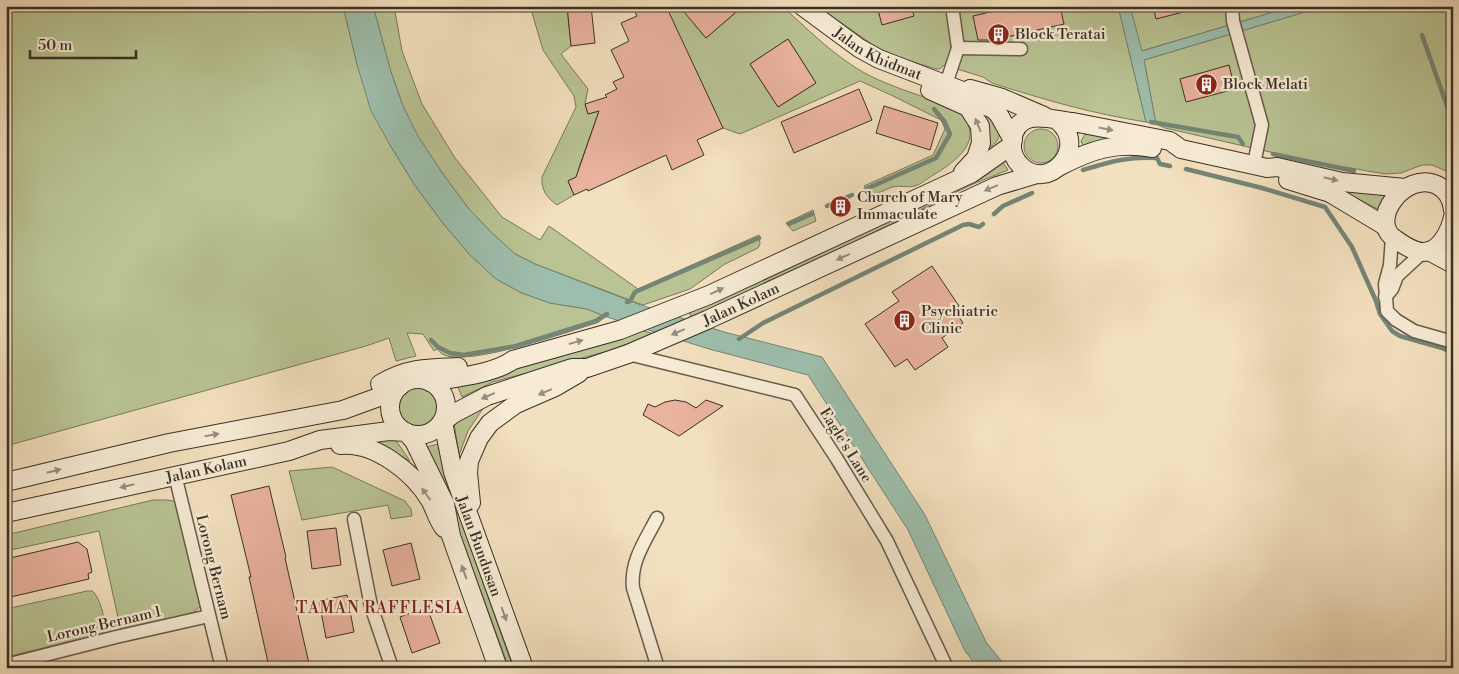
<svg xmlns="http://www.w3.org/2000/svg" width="1459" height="674" font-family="'Libre Bodoni',serif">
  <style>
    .green { fill: #b9c393; stroke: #797a5c; fill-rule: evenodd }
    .water { fill: #9dbeac; stroke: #758576 }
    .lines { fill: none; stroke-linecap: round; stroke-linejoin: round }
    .stream { stroke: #758576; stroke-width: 4.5 }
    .building { fill: #eab39e; stroke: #393026 }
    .street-casing { stroke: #685c4c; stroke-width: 15 }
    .secondary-casing { stroke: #393026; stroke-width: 20 }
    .street { stroke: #f7ebd5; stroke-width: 12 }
    .secondary { stroke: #f7ebd5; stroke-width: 18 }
    .oneway { fill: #988e7e }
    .labels { text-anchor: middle; stroke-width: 4.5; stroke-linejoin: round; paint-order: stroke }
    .poi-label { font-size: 15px; fill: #393026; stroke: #f7ebd5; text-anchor: start }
    .street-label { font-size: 15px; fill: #393026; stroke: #f7ebd5 }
    .neighbourhood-label { font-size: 16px; letter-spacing: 1px; fill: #7a1f14; stroke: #f7ebd5 }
  </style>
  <rect width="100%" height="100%" fill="#f3e0be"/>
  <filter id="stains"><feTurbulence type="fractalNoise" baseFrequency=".004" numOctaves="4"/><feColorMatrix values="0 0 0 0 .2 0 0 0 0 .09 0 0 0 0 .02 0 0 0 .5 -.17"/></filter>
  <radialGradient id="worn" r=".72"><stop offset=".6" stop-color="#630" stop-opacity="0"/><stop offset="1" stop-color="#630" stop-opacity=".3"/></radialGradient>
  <g class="green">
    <path d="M 6,6 L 343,6 L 358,68 L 390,145 L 414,184 L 442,222 L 469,254 L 496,279 L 522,293 L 550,303 L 587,309 L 604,316 L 599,322 C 570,331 467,368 442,354 C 441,353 438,350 437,349 L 434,351 L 423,334 L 407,333 L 416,356 L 396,361 L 389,338 L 366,346 L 6,446 Z"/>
    <polygon points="373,6 394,6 402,51 422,104 455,158 502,217 540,240 549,226 638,289 759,235 760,244 758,248 725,264 690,289 643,305 535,264 515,254 492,233 469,209 443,174 418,137 403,106 391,72"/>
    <path d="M 530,6 L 567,6 L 571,46 L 561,54 L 588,89 L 585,104 L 588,114 L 599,111 L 578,170 L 580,175 L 568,181 L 574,195 L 557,205 C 547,198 541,190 542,177 L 576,107 L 574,96 L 543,50 Z"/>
    <path d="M 654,6 L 678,6 L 680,8 L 682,6 L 714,6 L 694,24 L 706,38 L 740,9 L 737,6 L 782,6 C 813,34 846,68 886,83 C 909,93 934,99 957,110 C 986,137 961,158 935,174 C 929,177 922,184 915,186 C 908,188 900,185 892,187 C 885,190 878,194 870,194 L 864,186 L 933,155 L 945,129 L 941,120 L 891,95 L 860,81 L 740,134 L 723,128 ZM 788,39 L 816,83 L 778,107 L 750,64 Z"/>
    <path d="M 817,6 L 1118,6 L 1146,122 C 1093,114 1042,99 992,83 L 983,77 L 944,65 L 940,69 L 936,69 L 898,57 L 876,47 Z"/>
    <polygon points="1130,6 1294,6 1141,51"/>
    <polygon points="1325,6 1453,6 1453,174 1432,165 1422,165 1401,173 1385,174 1305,160 1165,128 1156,124 1144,60"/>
    <path d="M 980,107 C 988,113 1003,124 999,136 C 998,143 990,147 984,150 Z"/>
    <circle cx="1041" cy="146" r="17"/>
    <polygon points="1085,134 1115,137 1083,146 1081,141"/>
    <polygon points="1002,161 1008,170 971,185 803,267 692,318 689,312"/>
    <polygon points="1345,190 1386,194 1382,211 1344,192"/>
    <polygon points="813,210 816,221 793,231 786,223"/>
    <path d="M 641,330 L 654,334 L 608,351 L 493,382 L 462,397 L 455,380 C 519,368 580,353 641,330 Z"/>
    <circle cx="417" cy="408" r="21"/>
    <polygon points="484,407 468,431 459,455 454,423"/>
    <polygon points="368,438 395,439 410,461"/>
    <polygon points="439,444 447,480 513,668 509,668 441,482 421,448"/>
    <polygon points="332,467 405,501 411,509 412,516 391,519 388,505 302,520 289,471"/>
    <polygon points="153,500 168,500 183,503 203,604 193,613 121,631 99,531 6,551 6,535"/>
    <path d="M 87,591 L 92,591 C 99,595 105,618 105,627 C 105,631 104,631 101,634 L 6,657 L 6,609 Z"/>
  </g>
  <g class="water">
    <polygon points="343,6 373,6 391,72 403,106 418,136 443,174 469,209 492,233 515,254 535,264 638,304 724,332 822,357 925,515 986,642 1007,668 978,668 965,651 908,530 808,375 709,349 604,316 587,309 550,303 522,293 496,279 469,254 442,222 414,184 390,145 371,111 358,68"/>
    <polygon points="1118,6 1130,6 1142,51 1294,6 1325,6 1144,60 1156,124 1146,122"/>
  </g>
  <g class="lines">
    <g class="stream">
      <polyline points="1422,35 1453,123"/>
      <polyline points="1151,122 1238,137 1243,144"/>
      <polyline points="1273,154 1354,171"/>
      <polyline points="1186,169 1262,188 1325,207 1352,247 1376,301 1380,314 1392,331 1400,336 1442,348 1453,353"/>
      <path d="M 1083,170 C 1110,162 1129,156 1157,158 L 1160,164 L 1170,166"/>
      <polyline points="866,189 936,158 950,134 944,121 934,109"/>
      <polyline points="827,206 852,195"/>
      <polyline points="994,214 1003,206 1032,193"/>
      <polyline points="789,224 812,214"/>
      <polyline points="627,302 630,301 635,292 759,238"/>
      <polyline points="739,339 763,323 963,225 969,224 979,227 983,224"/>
      <polyline points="431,340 438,347 450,353 464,355 516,346 596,321 607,314"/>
    </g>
  </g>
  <g class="building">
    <polygon points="567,6 591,6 595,43 571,46"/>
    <polygon points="632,6 666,6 723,128 697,140 704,155 672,170 666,155 588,191 587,189 574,195 568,181 576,177 599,111 588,114 585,104 607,97 605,95 617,89 613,82 624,77 611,50 629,41 621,23 637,16"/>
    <polygon points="679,6 743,6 706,38"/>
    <polygon points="877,6 911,6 914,16 882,25"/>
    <polygon points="1016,6 1060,6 1064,24 993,40 978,40 973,16"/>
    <polygon points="1153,6 1190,6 1191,10 1156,19"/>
    <polygon points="788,39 816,83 778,107 750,64"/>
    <polygon points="1229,65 1235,89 1186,102 1180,79"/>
    <polygon points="859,89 872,120 794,153 781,122"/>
    <polygon points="884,106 938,123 930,150 876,133"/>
    <polygon points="932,266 959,306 954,310 963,323 942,338 948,347 915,370 907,359 895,367 865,324 899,301 892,292"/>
    <polygon points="706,400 723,406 679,436 643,415 648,404 655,407 665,402 675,400 686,402 696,408"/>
    <polygon points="269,486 286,557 285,558 310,668 269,668 267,658 249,577 251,577 231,495"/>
    <polygon points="336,528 341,565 312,569 307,531"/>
    <polygon points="78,542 87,549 92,572 88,574 89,579 6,598 6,559"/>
    <polygon points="411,543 420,579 392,586 383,550"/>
    <polygon points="347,595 354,632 326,638 319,601"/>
    <polygon points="427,607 440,643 412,653 400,617"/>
  </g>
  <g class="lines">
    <defs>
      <g id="street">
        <polyline points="1232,6 1233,21 1262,125 1254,164"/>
        <polyline points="958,48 1021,49"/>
        <polyline points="946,84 958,48 952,6"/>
        <polyline points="1392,237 1390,265 1385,284 1387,311 1396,320 1414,331 1453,342"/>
        <polyline points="1385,297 1392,289 1397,276 1423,252"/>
        <polyline points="628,354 795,395 837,459 887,541 947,668"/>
        <polyline points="175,475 222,668"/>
        <path d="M 657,518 C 645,541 630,562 633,588 L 658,668"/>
        <polyline points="354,519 371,606 392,668"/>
        <polyline points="6,665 116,637 209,616"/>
      </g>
      <g id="secondary">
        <path id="s1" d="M 802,6 L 859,48 L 879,59 L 960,90 L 968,98 L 993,109 L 999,115 L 1013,140"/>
        <polyline points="970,89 1002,98 1044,116"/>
        <polyline points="930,90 968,107 980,126 981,143 976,158 963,172"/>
        <path d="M 1058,121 C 1090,148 1047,194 1020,165 C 1013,158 1011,149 1012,140 C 1018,106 1051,120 1073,122 L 1170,141 L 1181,149 L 1267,168 L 1277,167 L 1342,182 L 1405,188"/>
        <path d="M 1060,166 C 1091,150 1117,141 1152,148"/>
        <polyline points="1288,180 1330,193 1385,226"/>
        <path d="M 1453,210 C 1452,200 1447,190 1437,185 C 1406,170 1367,220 1395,239 C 1402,244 1414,252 1423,252 C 1440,252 1450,231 1453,217"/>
        <polyline points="1429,251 1453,264"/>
        <circle cx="418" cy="407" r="28"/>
        <path d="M 430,382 C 453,378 494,374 513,360 L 620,330 L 709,295 L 972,173 L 1012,145"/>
        <path d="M 380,384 C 407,368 428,368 458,367"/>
        <path d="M 340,445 C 374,441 413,472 430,500 C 435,509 437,519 444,528"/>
        <polyline points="6,482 169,443 343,410 376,398 400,386"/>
        <polyline points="471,503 468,473 469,461 479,438 490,423 516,404 555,387 579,373"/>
        <path id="s2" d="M 6,513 L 289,451 L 320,440 L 389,431 L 406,432 L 414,441 L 445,504 L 451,536 L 498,668"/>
        <path id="s3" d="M 524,668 L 453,472 L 443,422 L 453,414 L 487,396 L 572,368 L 587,368 L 628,354 L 707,320 L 997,186 L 1037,174"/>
      </g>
    </defs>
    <use href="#street" class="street-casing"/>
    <use href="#secondary" class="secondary-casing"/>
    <use href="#street" class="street"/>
    <use href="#secondary" class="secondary"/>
  </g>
  <defs><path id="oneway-solid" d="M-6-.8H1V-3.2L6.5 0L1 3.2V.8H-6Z" transform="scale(1.25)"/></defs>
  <g class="oneway">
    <use href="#oneway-solid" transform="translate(978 125) rotate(-112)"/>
    <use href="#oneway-solid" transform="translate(1106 129) rotate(11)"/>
    <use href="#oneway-solid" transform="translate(1331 179) rotate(13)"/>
    <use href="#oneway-solid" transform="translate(991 188) rotate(157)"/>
    <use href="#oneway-solid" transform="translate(843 257) rotate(155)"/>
    <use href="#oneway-solid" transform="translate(717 291) rotate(-25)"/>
    <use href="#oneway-solid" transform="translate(678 332) rotate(157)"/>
    <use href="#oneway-solid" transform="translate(576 342) rotate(-16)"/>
    <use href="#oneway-solid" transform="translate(545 392) rotate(157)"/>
    <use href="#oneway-solid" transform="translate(488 396) rotate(156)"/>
    <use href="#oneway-solid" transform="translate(212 435) rotate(-10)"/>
    <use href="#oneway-solid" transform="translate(54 471) rotate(-14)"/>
    <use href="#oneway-solid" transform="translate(127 486) rotate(167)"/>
    <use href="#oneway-solid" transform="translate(426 494) rotate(-126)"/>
    <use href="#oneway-solid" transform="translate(464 572) rotate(-110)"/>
    <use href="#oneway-solid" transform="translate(504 614) rotate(70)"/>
  </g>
  <defs>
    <symbol id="building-disc" viewBox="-11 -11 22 22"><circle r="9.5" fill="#8f2418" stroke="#f7ebd5"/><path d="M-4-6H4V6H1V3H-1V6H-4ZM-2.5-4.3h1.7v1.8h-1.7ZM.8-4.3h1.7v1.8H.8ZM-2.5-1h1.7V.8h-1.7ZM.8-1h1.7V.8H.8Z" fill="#fff"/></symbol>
  </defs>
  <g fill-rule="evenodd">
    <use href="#building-disc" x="986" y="22" width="25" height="25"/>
    <use href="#building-disc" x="1194" y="72" width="25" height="25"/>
    <use href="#building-disc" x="828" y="194" width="25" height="25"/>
    <use href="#building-disc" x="892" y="308" width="25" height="25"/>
  </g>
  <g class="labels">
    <g class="poi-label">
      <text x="1015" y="39">Block Teratai</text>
      <text x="1223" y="89">Block Melati</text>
      <text x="857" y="202">Church of Mary<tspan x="857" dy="17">Immaculate</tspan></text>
      <text x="921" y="316">Psychiatric<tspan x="921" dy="17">Clinic</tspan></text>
    </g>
    <g class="street-label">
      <text dy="5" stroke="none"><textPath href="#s1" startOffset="90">Jalan Khidmat</textPath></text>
      <text dy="5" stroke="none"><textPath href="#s3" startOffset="582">Jalan Kolam</textPath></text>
      <text transform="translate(846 445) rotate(58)" y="5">Eagle's Lane</text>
      <text dy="5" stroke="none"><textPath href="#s2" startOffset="205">Jalan Kolam</textPath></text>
      <text transform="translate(479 546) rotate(70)" y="5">Jalan Bundusan</text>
      <text transform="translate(214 567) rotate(76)" y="5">Lorong Bernam</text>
      <text transform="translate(104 624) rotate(-13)" y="5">Lorong Bernam 1</text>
    </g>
    <g class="neighbourhood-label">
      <text x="380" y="613">TAMAN RAFFLESIA</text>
    </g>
  </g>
  <rect width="1459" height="674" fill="none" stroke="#f3e0be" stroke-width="25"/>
  <rect x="8" y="8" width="1444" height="659" fill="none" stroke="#393026" stroke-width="2.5"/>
  <rect x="12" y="12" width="1434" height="649" fill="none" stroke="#393026"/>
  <path d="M30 50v8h106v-8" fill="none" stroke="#393026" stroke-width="2.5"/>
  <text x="38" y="50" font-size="15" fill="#393026" stroke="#f7ebd5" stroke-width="4" paint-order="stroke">50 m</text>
  <rect width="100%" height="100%" filter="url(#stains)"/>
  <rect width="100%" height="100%" fill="url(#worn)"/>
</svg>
